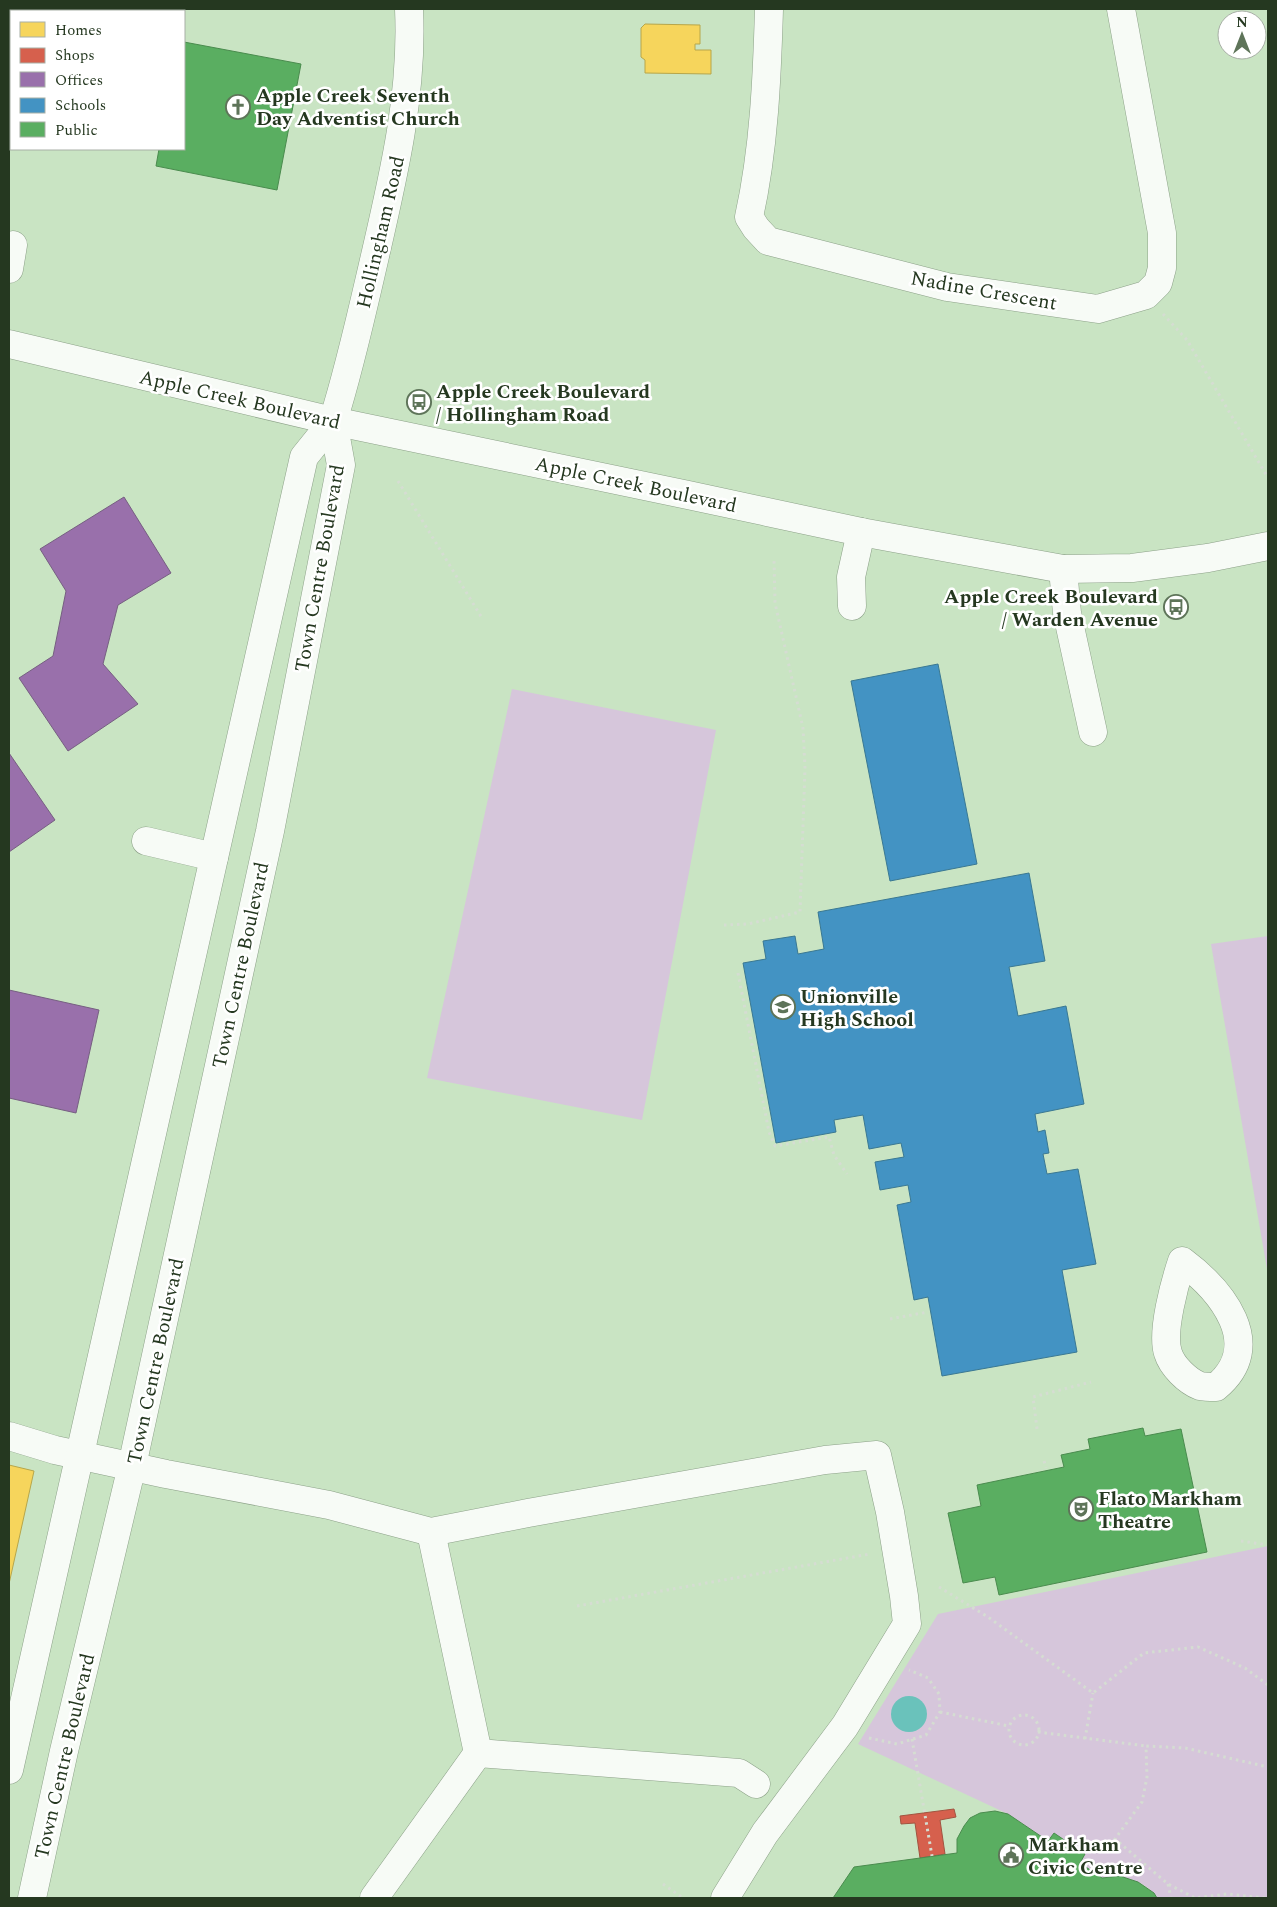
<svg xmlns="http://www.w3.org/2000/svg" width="1277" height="1907" font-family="Spectral,serif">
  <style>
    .green { fill: #d6c6db }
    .water { fill: #6ac2bb }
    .homes { fill: #f6d55c; stroke: #b7a64a }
    .shops { fill: #d6604d; stroke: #a15440 }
    .offices { fill: #9970ab; stroke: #765f81 }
    .schools { fill: #4393c3; stroke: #3a7892 }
    .public { fill: #5aae61; stroke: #4a8b4e }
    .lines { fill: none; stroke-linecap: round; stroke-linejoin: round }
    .minor-casing { stroke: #8ca188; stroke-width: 29 }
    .major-casing { stroke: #8ca188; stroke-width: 29 }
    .path { stroke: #d5ddd2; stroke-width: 3; stroke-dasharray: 2.5 4; stroke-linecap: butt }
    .minor { stroke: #f7fbf6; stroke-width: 28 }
    .major { stroke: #f7fbf6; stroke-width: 28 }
    .labels { text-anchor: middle; stroke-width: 5; stroke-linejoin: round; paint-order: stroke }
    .poi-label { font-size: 20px; font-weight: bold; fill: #253820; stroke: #fff; text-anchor: start }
    .street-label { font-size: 20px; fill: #253820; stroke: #fff }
  </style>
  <rect width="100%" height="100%" fill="#c9e4c3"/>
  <g class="green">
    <polygon points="512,689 716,730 642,1120 427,1078"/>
    <polygon points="1268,936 1268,1275 1211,944"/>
    <path d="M 1268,1546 L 1268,1898 L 1157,1898 C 1145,1879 1122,1876 1102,1878 L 1080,1863 L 1085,1854 L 1054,1833 L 1048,1841 L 1008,1814 L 858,1744 L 938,1614 Z"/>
  </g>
  <circle class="water" cx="909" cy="1714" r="18"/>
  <g class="homes">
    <polygon points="645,24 700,25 700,44 695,44 695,50 711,50 711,74 645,73 645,60 641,57 641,28"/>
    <polygon points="9,1465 34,1471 9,1584"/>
  </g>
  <polygon class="shops" points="954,1809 956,1817 940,1820 945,1854 920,1858 915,1823 901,1824 900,1816"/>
  <g class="offices">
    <polygon points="124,497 171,573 118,605 103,664 138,704 68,751 19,678 53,656 66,591 40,549"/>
    <polygon points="9,753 55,820 9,852"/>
    <polygon points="9,990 99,1010 76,1113 9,1098"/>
  </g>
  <g class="schools">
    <polygon points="938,664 977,864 890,881 851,681"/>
    <polygon points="1029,873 1045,961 1009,967 1018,1016 1066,1006 1084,1104 1035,1114 1038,1132 1045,1130 1049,1153 1043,1154 1047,1174 1078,1169 1096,1264 1062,1270 1077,1352 942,1376 928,1297 914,1300 897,1205 911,1202 908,1185 880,1190 875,1162 904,1157 901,1143 869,1149 863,1115 834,1120 836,1132 776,1143 743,963 766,959 763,941 795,936 798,954 824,949 818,912"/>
  </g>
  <g class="public">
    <polygon points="184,42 301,64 277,190 156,166 159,149 184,149"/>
    <polygon points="1143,1428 1145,1436 1181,1429 1207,1552 999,1595 995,1577 963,1583 948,1513 981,1506 977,1485 1064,1467 1061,1455 1090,1449 1088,1439"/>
    <polygon points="995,1811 1008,1814 1048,1841 1054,1833 1085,1854 1080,1863 1102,1878 1120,1876 1138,1882 1154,1893 1157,1898 833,1898 854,1867 957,1853 957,1839 964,1826 970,1818 980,1813"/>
  </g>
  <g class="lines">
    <defs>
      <g id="minor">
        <path d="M 769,9 C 767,78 764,149 749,217 L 756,228 L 768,241 L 947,287 L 1098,309 L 1146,295 L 1158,283 L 1162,268 L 1162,233 L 1121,9"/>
        <polyline points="44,11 44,9"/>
        <polyline points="9,67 11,67"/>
        <polyline points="9,269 13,245"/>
        <path d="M 333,421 C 350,367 362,312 375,256 C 394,174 413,93 409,9"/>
        <polyline points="1063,569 1067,613 1093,732"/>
        <polyline points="852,606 851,577 861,532"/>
        <polyline points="146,841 214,857"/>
        <path d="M 1182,1261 C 1221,1290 1267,1345 1216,1387 C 1211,1387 1205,1387 1200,1386 C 1187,1381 1172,1366 1168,1353 C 1161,1332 1175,1282 1182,1261 Z"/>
        <polyline points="9,1436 55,1450 166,1474 329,1505 431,1532 528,1513 825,1460 877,1455 890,1512 904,1596 907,1624 845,1726 765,1833 725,1898"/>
        <polyline points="478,1753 739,1773 756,1784"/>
        <polyline points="374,1898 478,1753 431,1532"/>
      </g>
      <g id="major">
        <polyline points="9,344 333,421 688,495 861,532 1063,569 1132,568 1208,558 1268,546"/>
        <polyline points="9,1770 304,457 333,421"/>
        <polyline points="32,1898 64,1751 132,1466 270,831 341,465 333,421"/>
      </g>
    </defs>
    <use href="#minor" class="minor-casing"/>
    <use href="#major" class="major-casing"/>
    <g class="path">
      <polyline points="1163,314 1187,340 1268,478"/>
      <polyline points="398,481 482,618"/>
      <polyline points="724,925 748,924 800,912 805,768 803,728 775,603 774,560"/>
      <polyline points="738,973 769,1132 775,1146 829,1137 834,1155 847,1174"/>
      <polyline points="890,1319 928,1312"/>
      <polyline points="1037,1429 1033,1397 1091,1382"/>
      <polyline points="1044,1461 1046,1468"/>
      <polyline points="1241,1541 1268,1545"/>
      <polyline points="939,1587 988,1617 1093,1693 1144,1653 1198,1647 1245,1668 1268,1685"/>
      <polyline points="577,1606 870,1554"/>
      <polyline points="940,1712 1009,1726"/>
      <circle cx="1024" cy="1730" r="15"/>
      <polyline points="1038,1732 1146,1746"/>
      <polyline points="869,1738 897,1744 926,1735 940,1712 939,1694 928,1678 909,1670"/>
      <polyline points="912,1739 932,1856"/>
      <polyline points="1085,1739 1093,1693"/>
      <polyline points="663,1884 683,1898"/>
      <polyline points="1168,1884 1171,1898"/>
      <polyline points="1265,1898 1227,1894 1195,1898 1168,1884 1115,1839 1142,1802 1147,1777 1146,1746 1185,1748 1268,1767"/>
    </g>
    <use href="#minor" class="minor"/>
    <use href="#major" class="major"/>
  </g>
  <defs>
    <symbol id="church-ring" viewBox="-11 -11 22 22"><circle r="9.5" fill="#fff" stroke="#5e7459" stroke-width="1.5"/><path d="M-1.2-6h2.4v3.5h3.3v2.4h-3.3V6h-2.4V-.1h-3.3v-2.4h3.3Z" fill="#5e7459"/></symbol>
    <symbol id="bus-ring" viewBox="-11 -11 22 22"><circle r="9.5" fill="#fff" stroke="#5e7459" stroke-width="1.5"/><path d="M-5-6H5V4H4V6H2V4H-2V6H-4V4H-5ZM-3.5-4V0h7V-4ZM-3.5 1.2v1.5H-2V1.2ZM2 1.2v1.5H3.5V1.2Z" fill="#5e7459"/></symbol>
    <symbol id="school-ring" viewBox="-11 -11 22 22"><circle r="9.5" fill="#fff" stroke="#5e7459" stroke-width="1.5"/><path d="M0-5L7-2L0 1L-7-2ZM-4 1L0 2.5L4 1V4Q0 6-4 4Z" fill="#5e7459"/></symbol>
    <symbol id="theatre-ring" viewBox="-11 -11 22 22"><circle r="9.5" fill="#fff" stroke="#5e7459" stroke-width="1.5"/><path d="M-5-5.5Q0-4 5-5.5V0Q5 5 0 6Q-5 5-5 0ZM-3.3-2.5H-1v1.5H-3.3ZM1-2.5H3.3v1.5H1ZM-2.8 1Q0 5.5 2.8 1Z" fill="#5e7459"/></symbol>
    <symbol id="civic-ring" viewBox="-11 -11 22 22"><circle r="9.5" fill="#fff" stroke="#5e7459" stroke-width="1.5"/><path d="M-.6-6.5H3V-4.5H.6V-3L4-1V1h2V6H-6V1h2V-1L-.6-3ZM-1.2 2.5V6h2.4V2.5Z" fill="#5e7459"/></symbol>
  </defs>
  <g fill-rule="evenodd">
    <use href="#church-ring" x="224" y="93" width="28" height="28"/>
    <use href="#bus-ring" x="405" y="388" width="28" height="28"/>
    <use href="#bus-ring" x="1162" y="593" width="28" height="28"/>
    <use href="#school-ring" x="769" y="993" width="28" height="28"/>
    <use href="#theatre-ring" x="1067" y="1495" width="28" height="28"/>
    <use href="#civic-ring" x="997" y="1841" width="28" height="28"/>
  </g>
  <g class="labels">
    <g class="poi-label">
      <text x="256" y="102">Apple Creek Seventh<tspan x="256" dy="23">Day Adventist Church</tspan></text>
      <text x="436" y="398">Apple Creek Boulevard<tspan x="436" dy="23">/ Hollingham Road</tspan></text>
      <text x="1158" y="603" text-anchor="end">Apple Creek Boulevard<tspan x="1158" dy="23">/ Warden Avenue</tspan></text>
      <text x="800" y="1003">Unionville<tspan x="800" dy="23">High School</tspan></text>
      <text x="1098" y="1505">Flato Markham<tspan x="1098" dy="23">Theatre</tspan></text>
      <text x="1028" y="1851">Markham<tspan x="1028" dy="23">Civic Centre</tspan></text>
    </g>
    <g class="street-label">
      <text transform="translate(380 232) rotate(-77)" y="7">Hollingham Road</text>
      <text transform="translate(984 290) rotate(10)" y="7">Nadine Crescent</text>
      <text transform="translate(240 399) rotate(13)" y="7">Apple Creek Boulevard</text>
      <text transform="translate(636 484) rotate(12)" y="7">Apple Creek Boulevard</text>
      <text transform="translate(319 568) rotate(-80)" y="7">Town Centre Boulevard</text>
      <text transform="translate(240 965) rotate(-78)" y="7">Town Centre Boulevard</text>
      <text transform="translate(155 1361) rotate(-78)" y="7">Town Centre Boulevard</text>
      <text transform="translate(64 1756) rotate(-77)" y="7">Town Centre Boulevard</text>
    </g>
  </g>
  <rect width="1277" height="1907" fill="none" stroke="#253820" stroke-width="20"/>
  <rect x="10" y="10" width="175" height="140" fill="#ffffff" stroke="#a8afa6"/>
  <rect x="20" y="22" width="25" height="15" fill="#f6d55c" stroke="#a8afa6"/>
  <text x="55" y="35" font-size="15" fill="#253820">Homes</text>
  <rect x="20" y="48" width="25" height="15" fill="#d6604d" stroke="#a8afa6"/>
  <text x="55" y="60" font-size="15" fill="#253820">Shops</text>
  <rect x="20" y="72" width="25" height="15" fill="#9970ab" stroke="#a8afa6"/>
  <text x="55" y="85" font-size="15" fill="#253820">Offices</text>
  <rect x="20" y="98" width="25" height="15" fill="#4393c3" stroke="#a8afa6"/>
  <text x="55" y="110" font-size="15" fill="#253820">Schools</text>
  <rect x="20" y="122" width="25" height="15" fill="#5aae61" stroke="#a8afa6"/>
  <text x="55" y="135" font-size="15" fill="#253820">Public</text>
  <g transform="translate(1242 35)"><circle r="24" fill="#ffffff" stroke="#a8afa6"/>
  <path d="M0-4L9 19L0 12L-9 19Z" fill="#5e7459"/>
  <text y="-8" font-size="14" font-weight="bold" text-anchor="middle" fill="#253820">N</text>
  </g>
</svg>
